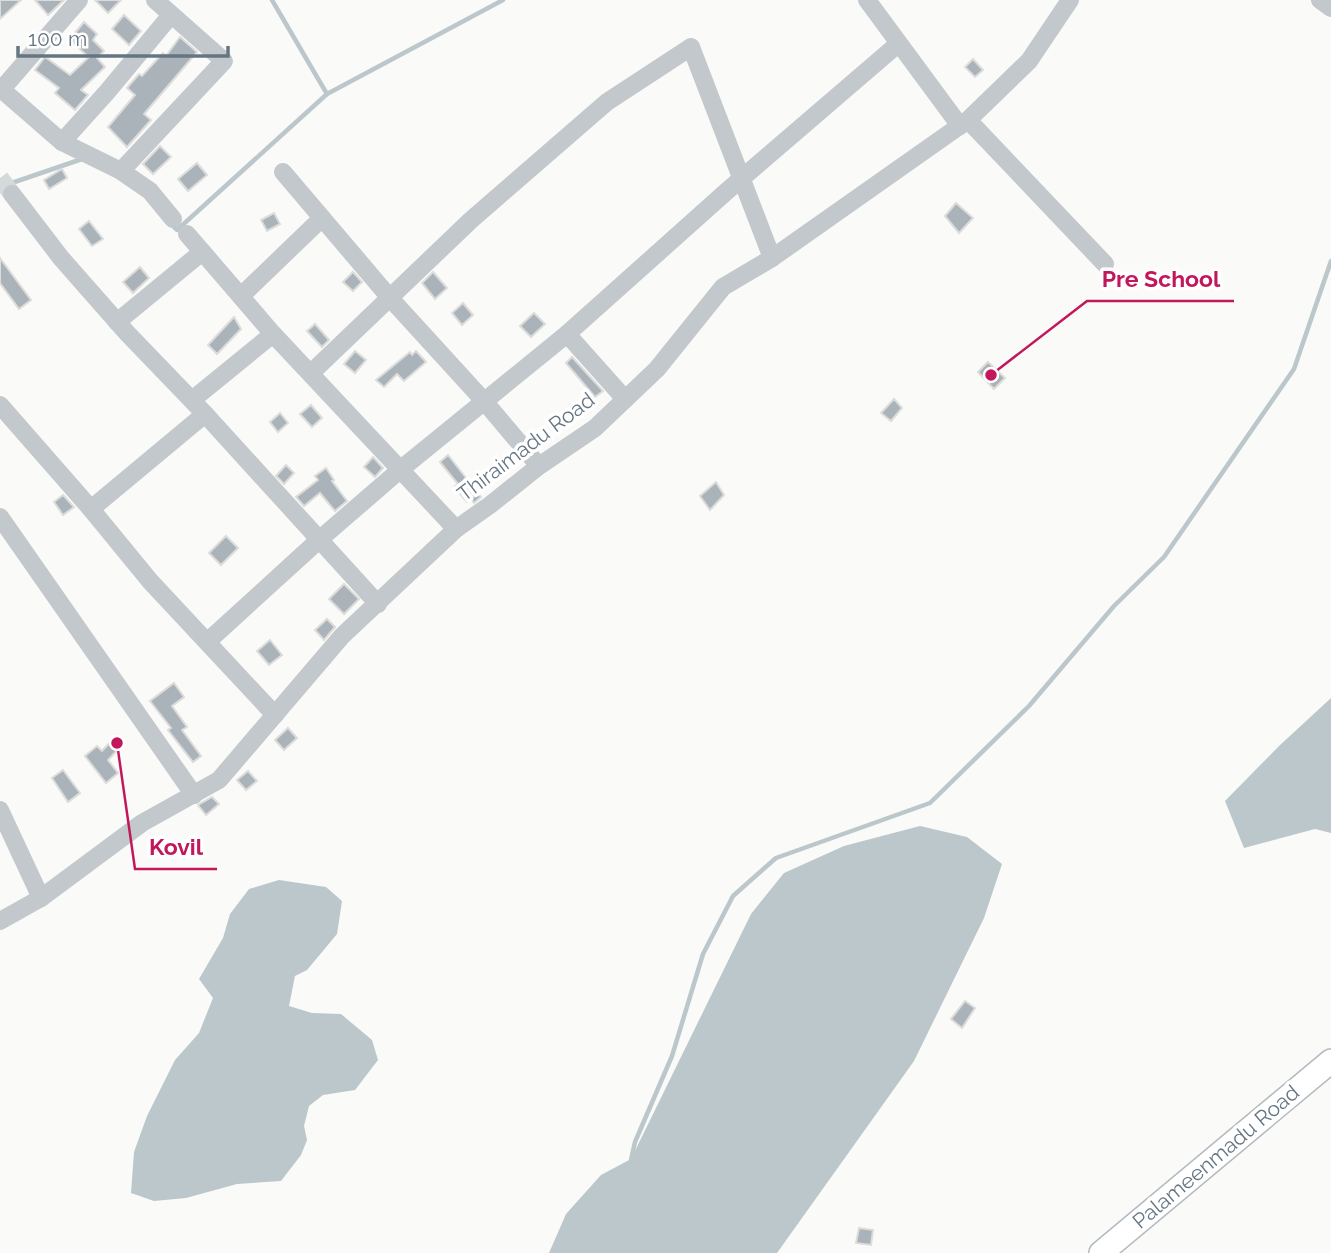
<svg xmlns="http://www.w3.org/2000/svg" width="1331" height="1253" font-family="Raleway,sans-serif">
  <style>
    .water { fill: #bbc7cb }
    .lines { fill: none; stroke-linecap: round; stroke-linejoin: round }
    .stream { stroke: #bbc7cb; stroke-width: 4.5 }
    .building { fill: #aab3b9; stroke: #dcdcda; stroke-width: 2 }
    .street-tunnel { stroke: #d5d9db; stroke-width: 18; stroke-dasharray: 18 9; stroke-linecap: butt }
    .secondary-casing { stroke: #b3babf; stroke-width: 26 }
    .street { stroke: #c3c8cc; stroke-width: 18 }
    .secondary { stroke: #fff; stroke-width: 23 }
    .labels { text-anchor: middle; stroke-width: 7; stroke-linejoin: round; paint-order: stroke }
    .street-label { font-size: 21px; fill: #657683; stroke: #fff }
    .leader { fill: none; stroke: #c2185b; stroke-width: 2.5 }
    .callout-dot { fill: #c2185b; stroke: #fff; stroke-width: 2.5 }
    .callout-label { font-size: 23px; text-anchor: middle; font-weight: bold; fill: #c2185b; stroke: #fff; stroke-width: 7; stroke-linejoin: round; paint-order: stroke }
  </style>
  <rect width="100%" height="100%" fill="#fafaf8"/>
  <g class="water">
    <polygon points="1331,698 1331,833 1315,829 1244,848 1225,801 1279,746"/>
    <polygon points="920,826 967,837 1002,864 984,918 914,1061 777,1253 549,1253 566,1214 601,1175 631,1159 751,914 784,873 844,846"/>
    <polygon points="279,880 326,887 342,901 337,934 307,970 295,976 289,1006 312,1013 341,1014 372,1040 378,1060 355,1090 323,1095 309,1106 304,1126 307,1140 301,1155 281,1181 237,1184 186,1198 154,1201 131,1193 134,1152 147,1116 175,1060 199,1033 213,998 199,979 223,938 230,914 249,889"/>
  </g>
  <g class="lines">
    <g class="stream">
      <polyline points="272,0 327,94 503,0"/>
      <polyline points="0,187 82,159"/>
      <polyline points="172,225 177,230 327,94"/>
      <polyline points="631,1160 635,1142 672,1056 703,954 733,896 776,858 930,803 1029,706 1114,606 1164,557 1294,369 1331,261"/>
    </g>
  </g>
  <g class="building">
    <polygon points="0,0 21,0 0,19"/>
    <polygon points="35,0 64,0 48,15"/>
    <polygon points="95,0 121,0 108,13"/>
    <polygon points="124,15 141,31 129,45 112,29"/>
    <polygon points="84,22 97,34 93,40 104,51 97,58 105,67 81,90 88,95 75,110 55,93 59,88 35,70 45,57 70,75 89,57 69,40"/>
    <polygon points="180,37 197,52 144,114 151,120 127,147 108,127 135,95 127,88 139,74 142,76 163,53 166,56"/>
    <polygon points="973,59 983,70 975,77 965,67"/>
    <polygon points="160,146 171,157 153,174 143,164"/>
    <polygon points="197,163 207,175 188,191 178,179"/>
    <polygon points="62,169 67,178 49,189 44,180"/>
    <polygon points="956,203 973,218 959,233 945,216"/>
    <polygon points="274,213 280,224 267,231 261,220"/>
    <polygon points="89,221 103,239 92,246 79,229"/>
    <polygon points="0,258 31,300 19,309 0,283"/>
    <polygon points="140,267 149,278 133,293 123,282"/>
    <polygon points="353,272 362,282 353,291 343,282"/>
    <polygon points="433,272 447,288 435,299 422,283"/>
    <polygon points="463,303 473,315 462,325 452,313"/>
    <polygon points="534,313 545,324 531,337 520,326"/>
    <polygon points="234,317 241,329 217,354 208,345"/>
    <polygon points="315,324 329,340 322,347 307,331"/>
    <polygon points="355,351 366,360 355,373 344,364"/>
    <polygon points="416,351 426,362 404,381 397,374 384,387 376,380 410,352 412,355"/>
    <polygon points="572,357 603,391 595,397 566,363"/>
    <polygon points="988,362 1005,378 994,389 978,372"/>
    <polygon points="894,399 902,408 891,421 881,413"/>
    <polygon points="311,405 322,418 312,427 300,414"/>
    <polygon points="280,413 288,423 278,432 270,422"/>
    <polygon points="448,455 481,497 474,503 471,499 467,502 461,495 455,486 458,484 440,462"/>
    <polygon points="373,457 383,468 375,477 364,467"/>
    <polygon points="286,465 294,473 284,484 276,476"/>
    <polygon points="326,468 334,480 332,481 347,501 335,511 320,493 304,506 296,497 318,480 315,476"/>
    <polygon points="716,482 724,495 710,510 700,496"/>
    <polygon points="63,495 74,507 63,515 54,502"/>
    <polygon points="226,536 238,548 221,565 209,553"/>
    <polygon points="344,584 359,599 344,614 329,599"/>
    <polygon points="327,619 335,627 324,640 315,630"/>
    <polygon points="270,640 282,655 269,665 257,651"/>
    <polygon points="174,683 184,697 172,706 187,727 182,730 201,756 193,762 168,730 171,728 150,701"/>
    <polygon points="288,728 297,738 284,750 275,740"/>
    <polygon points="116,736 124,743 108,760 118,773 106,783 85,756 97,746 102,751"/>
    <polygon points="63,770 80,793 68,802 52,778"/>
    <polygon points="248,771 257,781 246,790 237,780"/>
    <polygon points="212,797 219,804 206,815 198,805"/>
    <polygon points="965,1001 975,1008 962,1028 951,1019"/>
    <polygon points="859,1228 873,1230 871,1245 856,1243"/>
  </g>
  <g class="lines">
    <polyline class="street-tunnel" points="0,178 12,194"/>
    <defs>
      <polyline id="secondary" points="1101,1253 1331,1061"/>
    </defs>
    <use href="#secondary" class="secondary-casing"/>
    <g class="street">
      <polyline points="867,0 960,126"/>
      <polyline points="1320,0 1331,8"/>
      <polyline points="0,88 62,142 121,171 150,191 173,219"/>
      <polyline points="1,90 79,0"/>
      <polyline points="968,120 1105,264"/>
      <polyline points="62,142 107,92 171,15"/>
      <polyline points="121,171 224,61 155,0"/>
      <polyline points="283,172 390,298 484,401 539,466"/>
      <polyline points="12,194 61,258 127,333 205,414 378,604"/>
      <polyline points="187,234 273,334 456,529"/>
      <polyline points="241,296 322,218"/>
      <polyline points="117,322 202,252"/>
      <polyline points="567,334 625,399"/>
      <polyline points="311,373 471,220 607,102 691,47 772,258"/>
      <polyline points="192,400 273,334"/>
      <polyline points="0,405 91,509"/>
      <polyline points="205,414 91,509 150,581 275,715"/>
      <polyline points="0,517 194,795"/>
      <polyline points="207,642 320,539 401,469 567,334 727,191 898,44"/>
      <polyline points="0,810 41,898"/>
      <polyline points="0,921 41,898 142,823 219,780 342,636 456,529 490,505 539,466 595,428 657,369 723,287 772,258 968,120 1029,61 1070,0"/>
    </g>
    <use href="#secondary" class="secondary"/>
  </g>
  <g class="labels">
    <g class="street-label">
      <text transform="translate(526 447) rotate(-37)" y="7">Thiraimadu Road</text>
      <text transform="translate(1216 1157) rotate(-40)" y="7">Palameenmadu Road</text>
    </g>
  </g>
  <path class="leader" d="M991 375L1087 301H1234M117 743L135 869H217"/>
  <g class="callout-dot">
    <circle cx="991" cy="375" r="7"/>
    <circle cx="117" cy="743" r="7"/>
  </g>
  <g class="callout-label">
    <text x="1161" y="287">Pre School</text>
    <text x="176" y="855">Kovil</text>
  </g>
  <path d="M18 46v10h210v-10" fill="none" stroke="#657683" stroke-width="3.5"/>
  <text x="28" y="46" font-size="21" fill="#657683" stroke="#ffffff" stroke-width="5" paint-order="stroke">100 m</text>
</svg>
